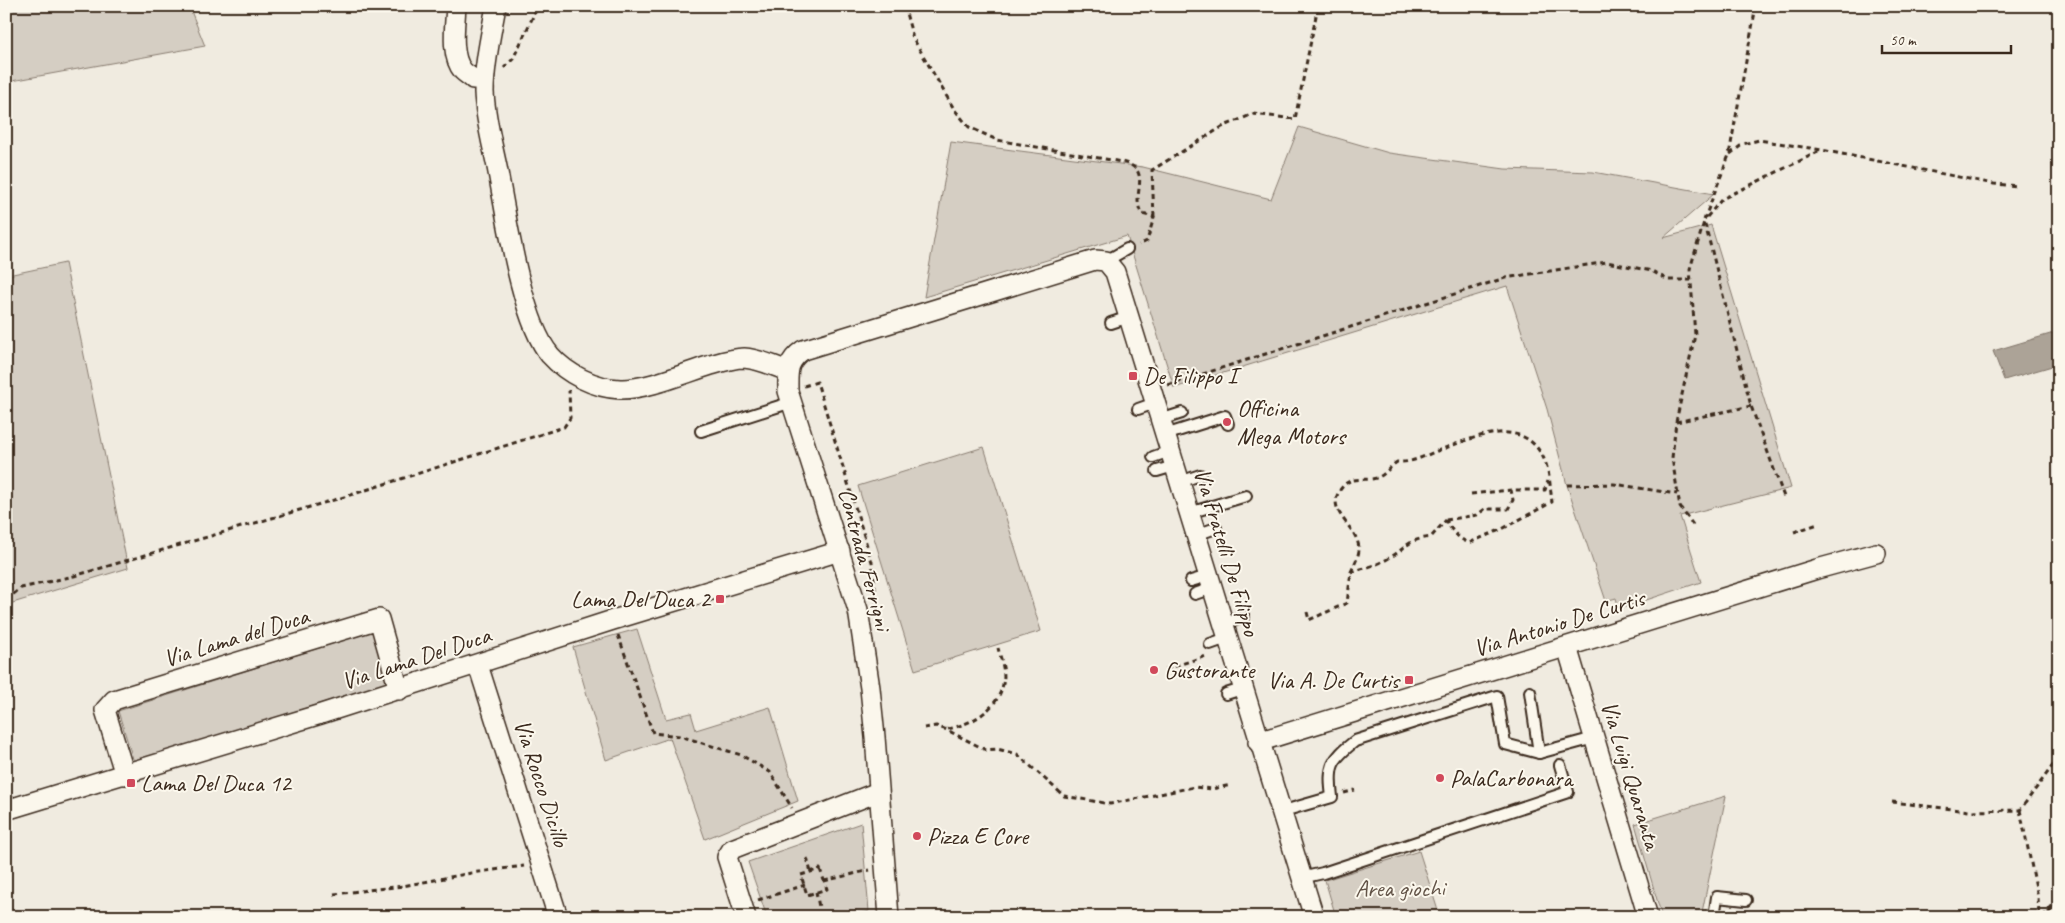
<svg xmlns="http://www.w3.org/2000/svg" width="2065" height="923" font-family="Caveat,sans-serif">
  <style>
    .green { fill: #d5cec3; stroke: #887c70 }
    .water { fill: #aca397; stroke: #7f7367 }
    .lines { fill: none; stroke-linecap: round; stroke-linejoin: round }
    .lane-casing { stroke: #3b2a1e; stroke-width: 14 }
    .street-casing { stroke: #3b2a1e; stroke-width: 22 }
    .path { stroke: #3b2a1e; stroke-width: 3; stroke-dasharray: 5 4; stroke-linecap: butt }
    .lane { stroke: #fbf7ec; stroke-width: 10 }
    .street { stroke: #fbf7ec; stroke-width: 19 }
    .poi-dot { fill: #d1495b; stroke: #fbf7ec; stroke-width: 2 }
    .labels { text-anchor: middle; stroke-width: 4; stroke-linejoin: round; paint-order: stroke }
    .poi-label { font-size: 24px; fill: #3b2a1e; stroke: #fbf7ec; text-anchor: start }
    .street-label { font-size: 24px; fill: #3b2a1e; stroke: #fbf7ec }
    .park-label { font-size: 24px; fill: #625347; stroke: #fbf7ec }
  </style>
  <rect width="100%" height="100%" fill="#f0ebe0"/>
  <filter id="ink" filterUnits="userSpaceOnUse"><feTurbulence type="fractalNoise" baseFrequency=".02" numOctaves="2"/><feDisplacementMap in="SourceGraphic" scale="10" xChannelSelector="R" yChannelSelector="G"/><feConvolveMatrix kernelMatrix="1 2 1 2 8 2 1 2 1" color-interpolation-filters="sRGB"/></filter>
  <g filter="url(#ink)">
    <g class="green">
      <polygon points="6,6 189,6 205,46 6,82"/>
      <polygon points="1299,127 1389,153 1505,169 1593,172 1714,194 1663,238 1711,225 1791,488 1680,516 1701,582 1619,609 1616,598 1606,601 1567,485 1547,409 1507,286 1174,388 1127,236 924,297 951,142 1143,167 1271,199"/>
      <polygon points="65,263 128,568 6,605 6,267 8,275"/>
      <polygon points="984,447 1041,631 915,670 858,486"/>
      <polygon points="637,629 666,719 691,713 696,730 770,707 798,801 705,839 670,738 606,760 573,647"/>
      <polygon points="373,631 389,682 134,762 118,711"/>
      <polygon points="1726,796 1701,917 1662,917 1635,824"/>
      <polygon points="861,823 869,911 852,917 767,917 748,862"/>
      <polygon points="1419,851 1440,917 1336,917 1325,880"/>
    </g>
    <polygon class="water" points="2057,332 2059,337 2059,364 2004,380 1993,351"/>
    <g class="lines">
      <defs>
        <g id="lane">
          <polyline points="1106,261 1127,249"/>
          <polyline points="1111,323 1129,317"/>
          <polyline points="1138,409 1155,403"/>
          <polyline points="1160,420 1182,413"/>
          <polyline points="701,431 792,402"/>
          <polyline points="1165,435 1225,416 1228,424"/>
          <polyline points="1153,457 1170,451"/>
          <polyline points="1157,471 1174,466"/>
          <polyline points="1180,482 1200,475"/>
          <polyline points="1189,513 1246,496"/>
          <polyline points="1196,535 1216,528"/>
          <polyline points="1191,581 1208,576"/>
          <polyline points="1195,594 1212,588"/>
          <polyline points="1223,624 1244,617"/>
          <polyline points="1210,644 1227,638"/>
          <polyline points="1530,692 1539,753"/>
          <polyline points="1226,694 1242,689"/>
          <path d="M 1280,812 L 1332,797 C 1328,766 1331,760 1355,741 L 1497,696 L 1505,744 L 1539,753 L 1594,738"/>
          <polyline points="1301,878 1323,873 1568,792 1560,765"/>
          <polyline points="1714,917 1717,897 1746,900"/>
        </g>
        <g id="street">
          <path d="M 456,6 C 455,25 450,56 463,71 C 466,74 470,76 473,79 L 484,79"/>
          <path d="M 496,6 C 491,34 484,64 484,92 C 485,117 492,143 497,167 C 506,213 521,321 550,355 C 567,374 594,388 620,389 C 646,390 685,373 711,365 C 721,362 733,358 744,358 C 759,359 774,366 788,371"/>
          <polyline points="1567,647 1648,917"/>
          <polyline points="478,665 558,917"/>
          <polyline points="1258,742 1817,569 1876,553"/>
          <polyline points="125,775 105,710 114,700 379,619 399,690"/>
          <polyline points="6,810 321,714 613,620 840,551"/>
          <polyline points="746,917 727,857 732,849 878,792"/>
          <path d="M 889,917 L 875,737 L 870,688 L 858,610 L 788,391 C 788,372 786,362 803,350 L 1095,260 L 1106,261 L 1115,272 L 1314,917"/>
        </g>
      </defs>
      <use href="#lane" class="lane-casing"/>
      <use href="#street" class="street-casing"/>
      <g class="path">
        <path d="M 904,6 L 913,38 L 954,109 L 969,127 L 997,140 L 1122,162 C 1155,170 1129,195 1142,214 L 1154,217 L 1147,241 L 1139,245"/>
        <polyline points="1756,6 1729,155 1704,220 1751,406 1784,497"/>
        <polyline points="504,68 513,59 538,6"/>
        <polyline points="1730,154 1743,144 1759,140 1822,150 1994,184 2018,186"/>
        <polyline points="1154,217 1152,170 1222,127 1253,114 1295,119 1318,6"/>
        <polyline points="1707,217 1722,199 1822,150"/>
        <polyline points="1168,385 1505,278 1607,262 1652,271 1668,280 1691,280"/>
        <polyline points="804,386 817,382 872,562 878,614"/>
        <polyline points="1676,422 1751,406"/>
        <polyline points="1567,485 1614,484 1677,494"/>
        <polyline points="1471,494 1511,490 1545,490 1548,481"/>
        <polyline points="1446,520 1477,515 1485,509 1508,509 1513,500 1511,490"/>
        <polyline points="1693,525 1680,507 1672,458 1676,422 1695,335 1690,269 1704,222"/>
        <polyline points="1794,532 1818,524"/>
        <path d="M 1351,572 C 1354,565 1359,556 1359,549 C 1358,524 1319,510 1345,484 C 1354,476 1368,482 1379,477 C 1385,474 1391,466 1397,462 C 1412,463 1422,457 1437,451 C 1471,439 1521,414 1543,457 C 1550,470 1550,488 1552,502 L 1502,529 L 1469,543 C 1457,538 1452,531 1446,520"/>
        <polyline points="6,600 21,588 74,576 344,497 564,427 570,418 569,390"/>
        <path d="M 1307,612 L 1309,620 L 1347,603 L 1351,572 C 1364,568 1378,565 1389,558 C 1408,547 1406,540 1431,537 L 1446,520"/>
        <polyline points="618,635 653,733 680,736 741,755 770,772 792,808"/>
        <polyline points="1166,669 1206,656"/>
        <polyline points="924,728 936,726 947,730 986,750 997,749 1017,754 1064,796 1110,804 1194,787 1212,789 1231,785"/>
        <path d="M 948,729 C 972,724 998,709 1003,684 C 1006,672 1001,660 998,648"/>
        <polyline points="1344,793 1355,790"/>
        <polyline points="1892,802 1969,811 2020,810 2059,757"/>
        <polyline points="2020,810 2038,897 2039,917"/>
        <polyline points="807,858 811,872"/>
        <polygon points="820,869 827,889 807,895 801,875"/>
        <polyline points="824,881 870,870"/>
        <polyline points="816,892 819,907"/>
        <polyline points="334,894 403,886 471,873 524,866"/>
        <polyline points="758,900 805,885"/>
        <polyline points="2048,913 2059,903"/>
        <polyline points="2043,917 2059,897"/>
      </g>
      <use href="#lane" class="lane"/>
      <use href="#street" class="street"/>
    </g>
  </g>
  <g class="poi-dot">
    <rect x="1128" y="371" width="10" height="10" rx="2.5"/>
    <circle cx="1227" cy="422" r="5"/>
    <rect x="715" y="594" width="10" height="10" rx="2.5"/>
    <circle cx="1154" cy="670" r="5"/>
    <rect x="1404" y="675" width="10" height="10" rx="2.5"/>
    <circle cx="1440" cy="778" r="5"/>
    <rect x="126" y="778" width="10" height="10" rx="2.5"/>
    <circle cx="917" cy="836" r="5"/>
  </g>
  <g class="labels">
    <g class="poi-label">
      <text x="1143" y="384">De Filippo I</text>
      <text x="1237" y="416">Officina<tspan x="1237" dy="28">Mega Motors</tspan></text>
      <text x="710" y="607" text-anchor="end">Lama Del Duca 2</text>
      <text x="1164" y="678">Gustorante</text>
      <text x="1399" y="688" text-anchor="end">Via A. De Curtis</text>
      <text x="1450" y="786">PalaCarbonara</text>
      <text x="141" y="791">Lama Del Duca 12</text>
      <text x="927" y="844">Pizza E Core</text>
    </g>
    <g class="street-label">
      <text transform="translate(1227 552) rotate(73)" y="8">Via Fratelli De Filippo</text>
      <text transform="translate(865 559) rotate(75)" y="8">Contrada Ferrigni</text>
      <text transform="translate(1559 623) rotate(-17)" y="8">Via Antonio De Curtis</text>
      <text transform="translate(236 637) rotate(-17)" y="8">Via Lama del Duca</text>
      <text transform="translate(416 658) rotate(-18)" y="8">Via Lama Del Duca</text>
      <text transform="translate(1631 775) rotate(73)" y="8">Via Luigi Quaranta</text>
      <text transform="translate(542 783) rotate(72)" y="8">Via Rocco Dicillo</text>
    </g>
    <g class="park-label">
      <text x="1400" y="896">Area giochi</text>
    </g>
  </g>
  <rect width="2065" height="923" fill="none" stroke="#fbf7ec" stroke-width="25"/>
  <rect x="12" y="12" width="2040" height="898" fill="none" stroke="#3b2a1e" stroke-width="2" filter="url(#ink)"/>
  <path d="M1882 45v8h129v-8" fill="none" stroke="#3b2a1e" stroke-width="2.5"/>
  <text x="1890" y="45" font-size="15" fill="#3b2a1e" stroke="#fbf7ec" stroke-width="4" paint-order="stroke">50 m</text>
</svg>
